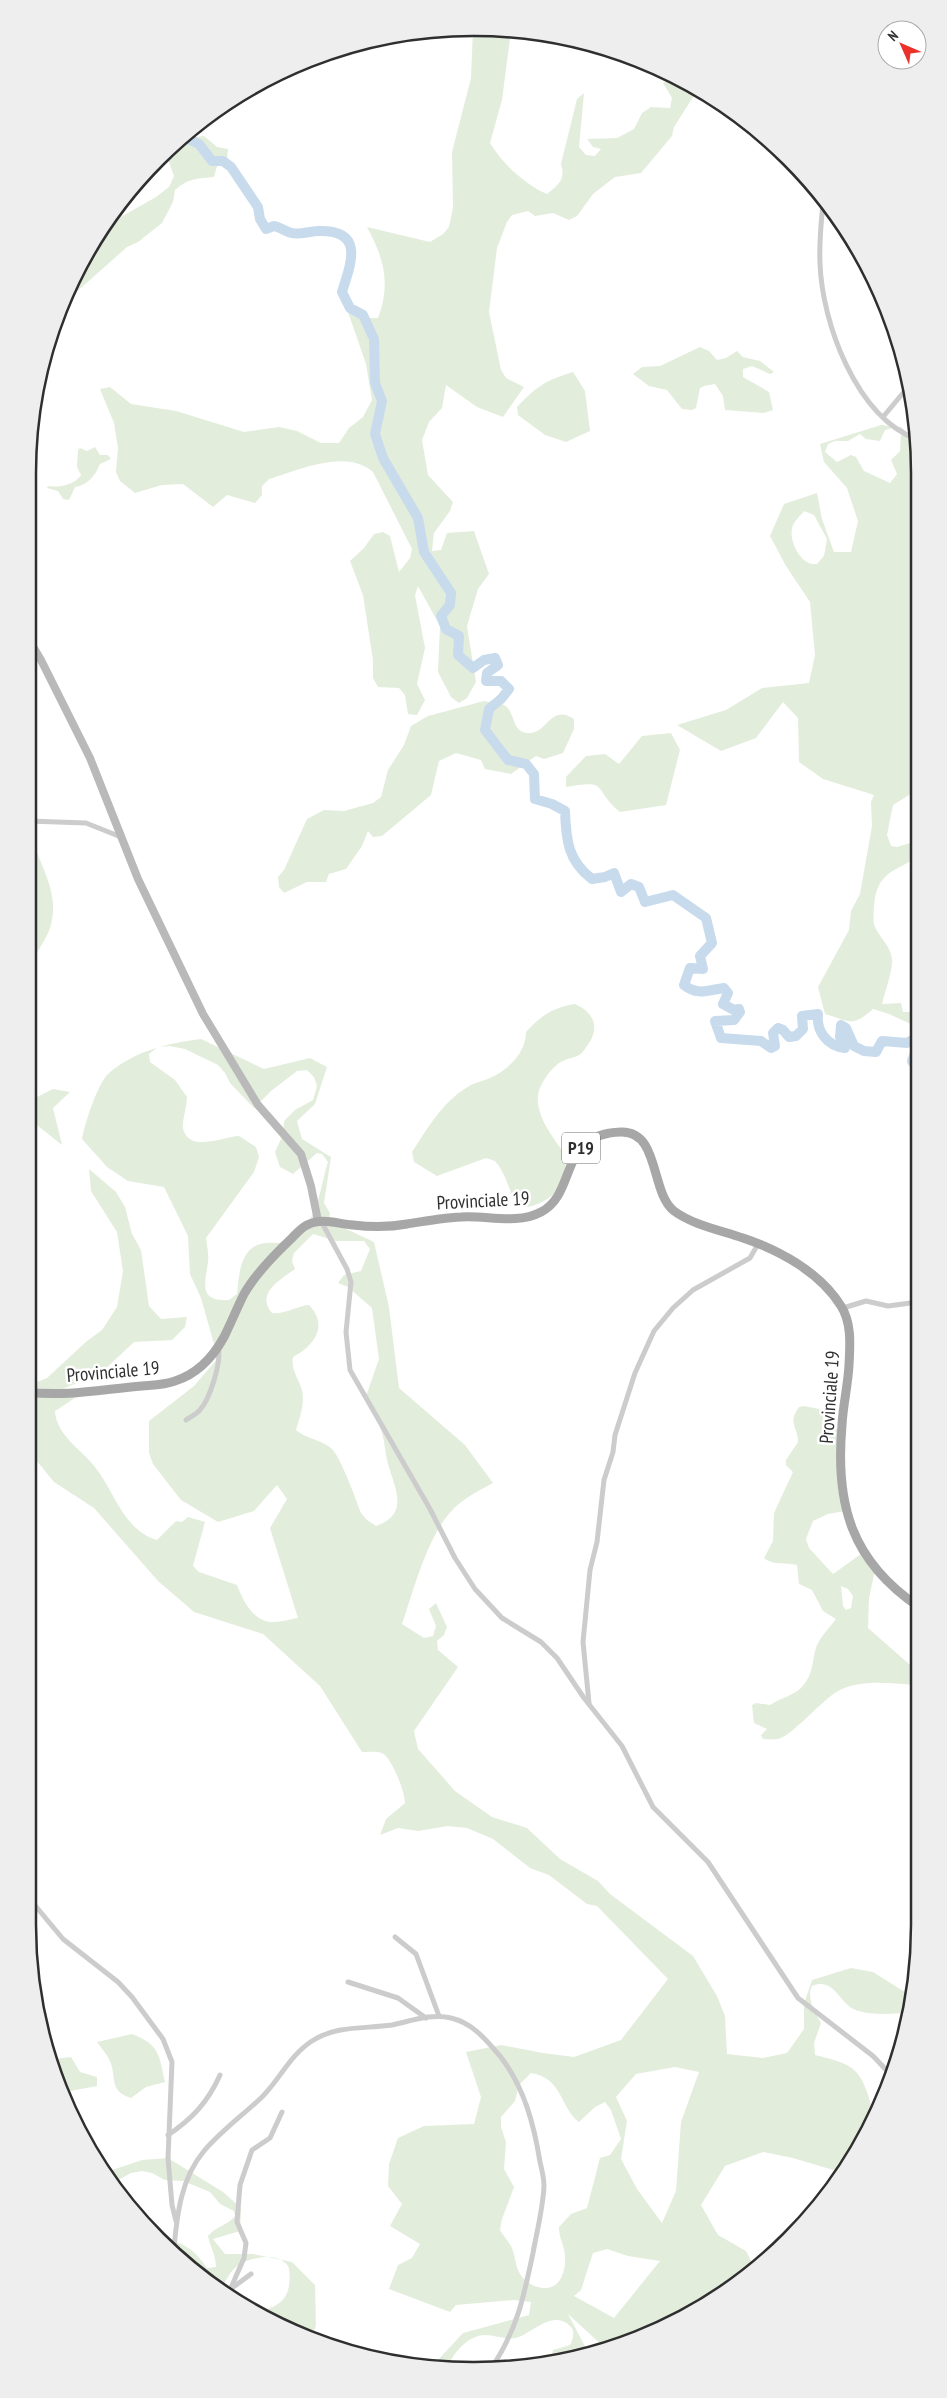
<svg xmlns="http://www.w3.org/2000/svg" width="947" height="2398" font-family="'PT Sans Narrow',sans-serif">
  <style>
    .green { fill: #e3eddc; fill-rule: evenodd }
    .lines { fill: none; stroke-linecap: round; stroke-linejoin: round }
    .river { stroke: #c8dbed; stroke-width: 10 }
    .street { stroke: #ccc; stroke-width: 5 }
    .secondary { stroke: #b9b9b9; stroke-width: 8 }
    .primary { stroke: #a7a7a7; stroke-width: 9 }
    .labels { text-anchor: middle; stroke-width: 5; stroke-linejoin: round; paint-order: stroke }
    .shield { fill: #fff; stroke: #6d6d6d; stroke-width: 1 }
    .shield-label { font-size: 18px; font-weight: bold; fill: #2f2f2f }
    .street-label { font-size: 19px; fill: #2f2f2f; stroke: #fff }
    .rim { fill: none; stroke: #2f2f2f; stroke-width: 2.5 }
  </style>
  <rect width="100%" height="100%" fill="#fff"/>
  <g class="green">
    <path d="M 473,29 L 511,31 L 502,100 L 490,143 C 502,163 525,185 547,194 C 558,185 566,180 561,164 L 577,99 L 584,93 L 579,147 L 586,155 L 595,156 L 601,149 L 593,147 L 587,139 L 617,138 L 634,129 L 642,113 L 651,107 L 670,108 L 672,98 L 663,83 L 672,78 L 697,91 L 674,127 L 672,136 L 641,173 L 615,177 L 593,194 L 577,216 L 569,220 L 553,213 L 535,216 L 528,211 L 512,215 L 507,222 L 497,248 L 489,312 L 501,370 L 506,378 L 524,387 L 503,417 L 477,407 L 446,385 L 442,408 L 429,422 L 422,440 L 428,475 L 453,502 L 450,511 L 434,533 L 432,551 L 441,550 L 447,533 L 474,531 L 489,574 L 478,589 L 467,626 L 476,682 L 467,698 L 459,703 L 451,697 L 438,672 L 440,626 L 418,586 L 415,595 L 425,648 L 417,684 L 425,700 L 417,715 L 408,714 L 405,695 L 399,688 L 378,687 L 373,678 L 373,660 L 363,595 L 350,561 L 364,548 L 374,534 L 383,532 L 390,536 L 399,572 L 410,558 L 412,549 L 373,472 C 346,448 299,470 269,479 L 262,486 L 262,495 L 255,503 L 227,495 L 213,507 L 183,484 L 162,485 L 135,493 L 120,481 L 116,472 L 118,448 L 114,423 L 100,389 L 110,387 L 131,404 L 176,411 L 244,432 L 279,427 L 297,431 L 321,443 L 339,443 L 349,428 L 363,417 L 372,400 L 366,364 L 348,312 L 365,318 L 378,318 C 391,284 384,258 367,227 L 430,242 L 443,234 L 449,227 L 453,208 L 452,152 L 471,78 Z"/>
    <path d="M 204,136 L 217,147 L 228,149 L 227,160 L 217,166 L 214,177 C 198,178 187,179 175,190 L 173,202 L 162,223 L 138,242 L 127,247 L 73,295 L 68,293 L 87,251 L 105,226 L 156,197 L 169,187 L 174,176 L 166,154 L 168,152 L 183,139 Z"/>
    <polygon points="700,347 709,351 717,360 726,358 737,351 743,357 760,361 774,372 770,374 752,366 743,369 743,377 769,392 773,410 764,413 725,410 723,396 715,384 704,386 700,388 696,408 692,410 682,409 667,390 649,386 633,374 642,367 660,366"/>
    <path d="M 573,372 L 585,391 L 590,431 L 566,442 L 545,435 L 518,415 L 517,407 C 537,386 546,380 573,372 Z"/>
    <path d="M 881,425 L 901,427 L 916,440 L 917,790 L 893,805 L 887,835 L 891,846 L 897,847 L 917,841 L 917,858 C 891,872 877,874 874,906 C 874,914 872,922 876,929 C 882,941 893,948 892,963 C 891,976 885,991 882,1004 L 901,1003 L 903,1012 L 917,1012 L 917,1027 L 889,1014 L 873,1009 C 852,1028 849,1021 825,1014 L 818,987 L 849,930 L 851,911 L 860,894 L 872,826 L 871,802 L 874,795 L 823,779 L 799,762 L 798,718 L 783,702 L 756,738 L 721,751 L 677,725 L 726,710 L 762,688 L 809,683 L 815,655 L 810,602 L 786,566 L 770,536 L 784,504 L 817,493 L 822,519 L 834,552 L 851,552 L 858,521 L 847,488 L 824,462 L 820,444 ZM 896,427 L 901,433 L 900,451 L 891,460 L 897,474 L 890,483 L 864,471 L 856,457 L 851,455 L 837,462 L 825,452 L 828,444 L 835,441 L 848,441 L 860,434 L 866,439 L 880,441 L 885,430 ZM 804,511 L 814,515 L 827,539 L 824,556 L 817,564 C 801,566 789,542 792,528 C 794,521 800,516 804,511 Z"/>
    <path d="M 95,447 L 100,455 L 108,455 L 111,459 L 100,464 C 95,476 88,485 75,487 L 69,500 L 63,499 L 58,491 L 47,488 L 48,486 C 58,488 75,485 81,475 L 77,467 L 78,450 L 80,448 L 87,451 Z"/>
    <path d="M 484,701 C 490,702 499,703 504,705 C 516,712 511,732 528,733 C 548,734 550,703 574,719 L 574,729 L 563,753 L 544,759 L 536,756 L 511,774 L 485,769 L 481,760 L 456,753 L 439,761 L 431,795 L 382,836 L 373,837 L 368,831 L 362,846 L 346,869 L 329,874 L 326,882 L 307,882 L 284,893 L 279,887 L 278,877 L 284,870 L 307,819 L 324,810 L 344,811 L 373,803 L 381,797 L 388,770 L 404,745 L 411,726 L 428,716 Z"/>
    <path d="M 671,733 L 680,750 L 666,805 L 620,812 C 591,788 611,779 566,787 L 566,777 L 586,756 L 605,754 L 619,764 L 642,736 Z"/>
    <path d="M 28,824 C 34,858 61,888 51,925 C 46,943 32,955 28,973 Z"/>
    <path d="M 575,1004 C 593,1012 600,1026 589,1043 C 586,1047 583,1053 579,1055 C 575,1058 569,1058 565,1060 C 553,1064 539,1084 538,1096 C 536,1119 556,1140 567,1158 L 561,1189 C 547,1199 538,1208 520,1207 C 508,1193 508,1176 495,1161 L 486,1158 L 437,1176 L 414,1162 L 412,1152 C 427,1129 442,1103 466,1088 C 474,1082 485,1081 494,1076 C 511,1067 526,1051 526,1032 C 540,1016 554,1007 575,1004 Z"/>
    <path d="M 201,1039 L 264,1069 L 310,1058 L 327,1067 L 315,1104 L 297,1121 L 302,1139 L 331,1157 L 324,1203 L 330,1213 L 329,1221 L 374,1242 L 389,1307 L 399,1388 L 465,1445 L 493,1483 C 482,1489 470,1495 460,1503 C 429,1527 415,1587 402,1624 L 424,1638 L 433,1636 L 436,1626 L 429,1609 L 436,1603 L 447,1627 L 444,1635 L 437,1641 L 438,1650 L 458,1667 L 414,1731 L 418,1749 L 455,1791 L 492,1817 L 527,1828 L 560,1859 L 598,1881 L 610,1894 L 693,1956 L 717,1996 L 725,2016 L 727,2054 L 763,2058 L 787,2053 L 804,2029 L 804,2004 L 812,1980 L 851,1968 L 873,1972 L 908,1994 L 905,2013 C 889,2014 863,2016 850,2007 C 837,1997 832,1978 812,1986 C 806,1997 815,2013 821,2023 L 814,2043 L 815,2055 C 857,2065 861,2069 873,2111 L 840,2172 L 793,2158 L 763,2152 L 725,2166 L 701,2205 L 718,2235 L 746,2251 L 755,2269 L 697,2311 L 603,2346 L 568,2314 L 588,2352 L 561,2362 L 551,2362 L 553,2350 L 570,2345 C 573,2340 575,2332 571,2327 C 555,2309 535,2330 519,2337 C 508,2341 496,2335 485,2335 C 469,2335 454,2352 448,2366 L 435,2366 L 437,2361 L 463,2333 L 529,2315 L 531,2302 L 514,2300 L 456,2305 L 450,2312 L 389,2289 L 398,2265 L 412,2258 L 420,2244 L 390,2226 L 402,2204 L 388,2186 L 389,2164 L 398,2138 L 424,2126 L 474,2124 L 481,2097 L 466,2052 L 501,2045 L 543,2053 L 574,2057 L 621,2040 L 668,1979 L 597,1906 L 587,1904 L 549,1875 L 530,1868 L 493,1839 L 467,1828 L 448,1826 L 418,1831 L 398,1828 L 380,1835 L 386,1819 L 405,1803 C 405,1792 392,1758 382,1753 C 377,1751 367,1752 362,1752 L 320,1686 L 263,1634 L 194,1612 L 158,1581 L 94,1508 L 54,1482 L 36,1460 L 28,1456 L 28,1397 L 81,1394 L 55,1411 C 56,1435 82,1450 95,1467 C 115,1492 123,1530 157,1540 L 176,1521 L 182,1522 L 188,1517 L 205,1522 L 193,1566 L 199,1572 L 237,1585 C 243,1601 254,1623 274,1622 C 282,1622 290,1619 298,1618 L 270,1528 L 287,1499 L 277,1485 L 254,1511 L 218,1522 L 181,1500 L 153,1464 L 149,1453 L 149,1421 L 194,1386 L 218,1358 L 201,1298 L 190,1274 L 188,1236 L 164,1187 L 128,1181 L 107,1167 L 82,1139 C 85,1123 97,1085 108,1074 C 134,1051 168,1043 201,1039 ZM 169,1046 L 185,1049 L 218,1065 L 225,1073 L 230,1083 L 254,1108 L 271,1091 L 297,1071 L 307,1070 L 314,1077 L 317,1086 L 313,1100 L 295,1110 L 284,1121 L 283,1135 L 275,1152 L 280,1167 L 293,1174 L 317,1153 L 322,1154 L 328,1162 C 320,1187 319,1216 298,1235 C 286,1246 279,1242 266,1243 C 240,1245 239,1275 237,1294 L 229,1300 C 198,1302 205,1283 208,1262 C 209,1255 207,1246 206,1238 L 254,1172 L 259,1157 L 256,1147 L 239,1136 C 225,1136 188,1154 183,1128 C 182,1121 187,1106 187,1097 L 175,1080 L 150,1062 L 149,1054 L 158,1047 ZM 313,1234 L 336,1241 L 364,1241 L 370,1249 L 361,1271 L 344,1275 L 338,1283 L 348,1287 L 372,1308 L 379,1359 L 365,1399 C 370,1409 377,1419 381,1430 C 385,1441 385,1453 388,1464 C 395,1489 410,1514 376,1526 L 367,1520 L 361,1513 C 356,1500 340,1455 331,1448 C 320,1439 306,1439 296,1430 C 300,1416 306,1402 301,1387 C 297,1376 291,1369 293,1357 C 314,1346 329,1326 309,1305 C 296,1306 284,1315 272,1313 C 255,1294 281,1279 295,1269 L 292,1261 L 294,1253 ZM 675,2067 L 699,2072 L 681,2122 L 676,2191 L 662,2223 L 637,2189 L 621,2159 L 627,2121 L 616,2097 L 636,2074 ZM 531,2073 C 563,2078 560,2108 579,2122 L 595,2107 L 605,2102 L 611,2110 L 621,2139 L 610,2155 L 600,2158 L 587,2208 L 571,2214 L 559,2227 C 559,2240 565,2246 565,2257 C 566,2265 563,2280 555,2285 C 544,2293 524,2284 519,2272 C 515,2264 515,2254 511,2246 C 508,2241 503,2235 500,2230 L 502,2219 L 514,2187 L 504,2169 L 506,2142 L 501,2127 L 501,2117 L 515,2101 L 519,2085 ZM 607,2249 L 628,2256 L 660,2261 L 614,2318 L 574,2296 L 581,2290 L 593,2253 Z"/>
    <polygon points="28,1075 29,1076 35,1098 53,1089 70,1092 53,1108 62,1145 28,1118"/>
    <polygon points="89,1169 116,1192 125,1207 132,1234 141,1250 149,1306 161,1319 187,1317 185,1327 172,1340 134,1342 101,1373 53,1393 30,1385 47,1378 87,1341 102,1330 117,1307 123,1271 117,1232 91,1191"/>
    <path d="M 804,1406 L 819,1409 L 841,1434 L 845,1511 L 828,1514 L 813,1521 L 806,1539 L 809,1548 L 833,1574 L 861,1554 L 875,1570 L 869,1598 L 868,1628 L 909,1664 L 919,1665 L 919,1685 C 893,1684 862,1678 838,1691 C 822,1700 792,1736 778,1739 C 774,1740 768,1739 763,1739 L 761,1735 L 767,1729 L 754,1723 L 752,1705 L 756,1703 L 770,1705 C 779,1699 794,1695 801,1688 C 815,1673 811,1661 817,1645 C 821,1636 830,1627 836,1619 L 823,1611 L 812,1590 L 799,1584 L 797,1565 C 786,1562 773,1566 764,1558 L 773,1541 L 774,1513 L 793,1472 L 786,1465 L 786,1460 L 798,1442 C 798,1426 787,1424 799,1407 ZM 841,1586 L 848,1589 L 853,1596 L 851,1608 L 846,1610 L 843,1606 Z"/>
    <path d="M 132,2034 C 160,2045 159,2055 165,2082 L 146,2087 L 131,2098 C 107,2090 118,2077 109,2059 C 106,2053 101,2048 97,2042 Z"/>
    <polygon points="71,2057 80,2072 97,2077 97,2086 70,2091 60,2088 55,2076 54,2059"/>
    <path d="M 168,2158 L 223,2192 L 241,2208 L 240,2231 L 213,2239 L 225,2254 L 253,2254 L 292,2262 L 315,2285 L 316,2325 L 312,2338 L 253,2312 C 270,2310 287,2304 289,2285 C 290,2280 290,2271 288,2266 C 278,2250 245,2258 235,2268 C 229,2273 226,2281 222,2287 L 161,2237 C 184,2244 193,2247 207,2268 L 216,2267 C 216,2255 210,2247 208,2236 C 216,2226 227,2226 235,2216 L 234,2211 L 220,2204 L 210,2192 L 183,2181 L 165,2180 L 152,2173 L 142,2171 L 131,2173 L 113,2183 L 103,2170 L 112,2170 L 142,2160 Z"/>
  </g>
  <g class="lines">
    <g class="river">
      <path d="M 184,137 L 199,144 L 212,161 L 223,161 L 231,167 L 258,207 L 260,219 L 266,229 L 274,226 C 280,227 286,232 292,233 C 299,235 311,231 319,231 C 365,230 351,263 342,292 L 350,308 L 363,315 L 374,339 L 375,383 L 382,401 L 375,434 L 383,458 L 418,518 L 424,552 L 451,593 L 450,605 L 441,616 L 446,629 L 459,636 L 458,655 L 473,668 L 484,660 L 495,658 L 498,665 L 487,673 L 486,681 L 501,681 L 509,689 L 501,699 L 489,709 L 485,730 L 508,760 L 526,764 L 534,774 L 535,799 L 552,804 L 565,811 C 566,840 568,861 592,879 L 605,877 L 614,873 L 621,892 L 631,884 L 639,887 L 645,902 L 673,895 L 706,918 L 712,943 L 700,956 L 703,969 L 690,968 L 684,985 C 698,996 708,990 724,988 L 728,993 L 723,1004 L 734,1010 L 739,1009 L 740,1012 L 734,1020 L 715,1021 L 721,1038 L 761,1041 L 771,1048 L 775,1046 L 773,1033 L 778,1028 L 783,1030 L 789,1037 L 796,1036 L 803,1029 L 802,1016 L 818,1014 C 816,1031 827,1046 845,1048 L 840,1037 L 841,1025 L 846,1028 L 854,1046 L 864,1051 L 876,1052 L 882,1041 L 907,1043 L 917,1037"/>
      <polyline points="917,1048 912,1061 917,1068"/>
    </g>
    <g class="street">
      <path d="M 823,203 C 821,223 819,243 820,263 C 822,323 856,416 916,439"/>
      <polyline points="883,417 908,387"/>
      <polyline points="28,821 86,823 121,837"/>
      <polyline points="321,1221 347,1269 351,1282 346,1332 350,1370 430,1509 455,1558 475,1589 502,1618 541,1642 557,1658 584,1698 622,1746 653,1807 708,1862 798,1998 873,2056 892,2076"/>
      <polyline points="843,1308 866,1301 888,1306 918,1302"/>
      <path d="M 186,1420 C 190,1417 195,1415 199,1411 C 210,1400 222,1361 218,1346"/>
      <polyline points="913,1452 918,1443"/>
      <polyline points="589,1703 583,1642 590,1570 597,1542 604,1480 613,1452 615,1435 635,1373 654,1331 673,1308 693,1290 750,1258 758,1244"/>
      <polyline points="28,1897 63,1939 118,1982 132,1997 163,2039 172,2062 168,2158 172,2205 176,2221"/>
      <polyline points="395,1937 416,1954 439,2016"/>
      <polyline points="348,1982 398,1998 426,2018"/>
      <path d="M 168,2135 C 192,2119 208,2102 220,2075"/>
      <path d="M 174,2248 C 177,2215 181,2178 204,2151 C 221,2131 243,2115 262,2097 C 280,2079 290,2055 312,2041 C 336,2025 365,2029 392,2025 C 411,2021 432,2013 451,2018 C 473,2023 486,2040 500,2056 C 524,2087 534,2124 540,2162 C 542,2170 544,2178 544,2186 C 543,2208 537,2231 533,2253 C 524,2295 518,2327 494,2364"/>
      <polyline points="232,2288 251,2274"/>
      <polyline points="230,2290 244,2258 246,2243 237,2222 240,2185 252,2150 270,2138 282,2112"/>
    </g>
    <polyline class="secondary" points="28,638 41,660 90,758 138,879 203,1014 258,1105 301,1154 311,1186 318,1221"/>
    <path class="primary" d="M 28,1392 C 65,1397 104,1389 142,1386 C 153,1385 164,1385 175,1381 C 197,1374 213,1357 224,1337 C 231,1323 237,1308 244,1294 C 256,1273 275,1254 292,1238 C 297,1233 301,1228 307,1225 C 323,1217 337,1224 353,1225 C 370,1227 391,1227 407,1224 C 425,1221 442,1218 461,1217 C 486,1215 517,1225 541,1212 C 578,1193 557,1134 621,1132 C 660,1131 650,1192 674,1211 C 693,1225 720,1230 743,1238 C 779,1250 820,1272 841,1306 C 852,1323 850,1346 849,1365 C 848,1385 843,1405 842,1425 C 835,1504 851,1561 919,1607"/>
  </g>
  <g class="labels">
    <rect class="shield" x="562" y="1132.5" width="38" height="31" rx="4"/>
    <g class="shield-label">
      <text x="581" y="1154">P19</text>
    </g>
    <g class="street-label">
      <text transform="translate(483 1200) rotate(-3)" y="7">Provinciale 19</text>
      <text transform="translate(113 1371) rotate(-5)" y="7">Provinciale 19</text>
      <text transform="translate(829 1397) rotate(-86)" y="7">Provinciale 19</text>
    </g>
  </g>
  <path d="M0 0H947V2398H0ZM473 36H474A437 437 0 0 1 911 473V1925A437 437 0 0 1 474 2362H473A437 437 0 0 1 36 1925V473A437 437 0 0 1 473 36Z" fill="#eee" fill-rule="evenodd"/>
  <path class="rim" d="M473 36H474A437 437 0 0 1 911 473V1925A437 437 0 0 1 474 2362H473A437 437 0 0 1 36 1925V473A437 437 0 0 1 473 36Z"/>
  <g transform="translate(902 45) rotate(315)"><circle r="24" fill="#ffffff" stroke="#acacac"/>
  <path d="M0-4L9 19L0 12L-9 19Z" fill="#ec312b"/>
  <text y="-8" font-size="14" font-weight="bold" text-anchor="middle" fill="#2f2f2f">N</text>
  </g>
</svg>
